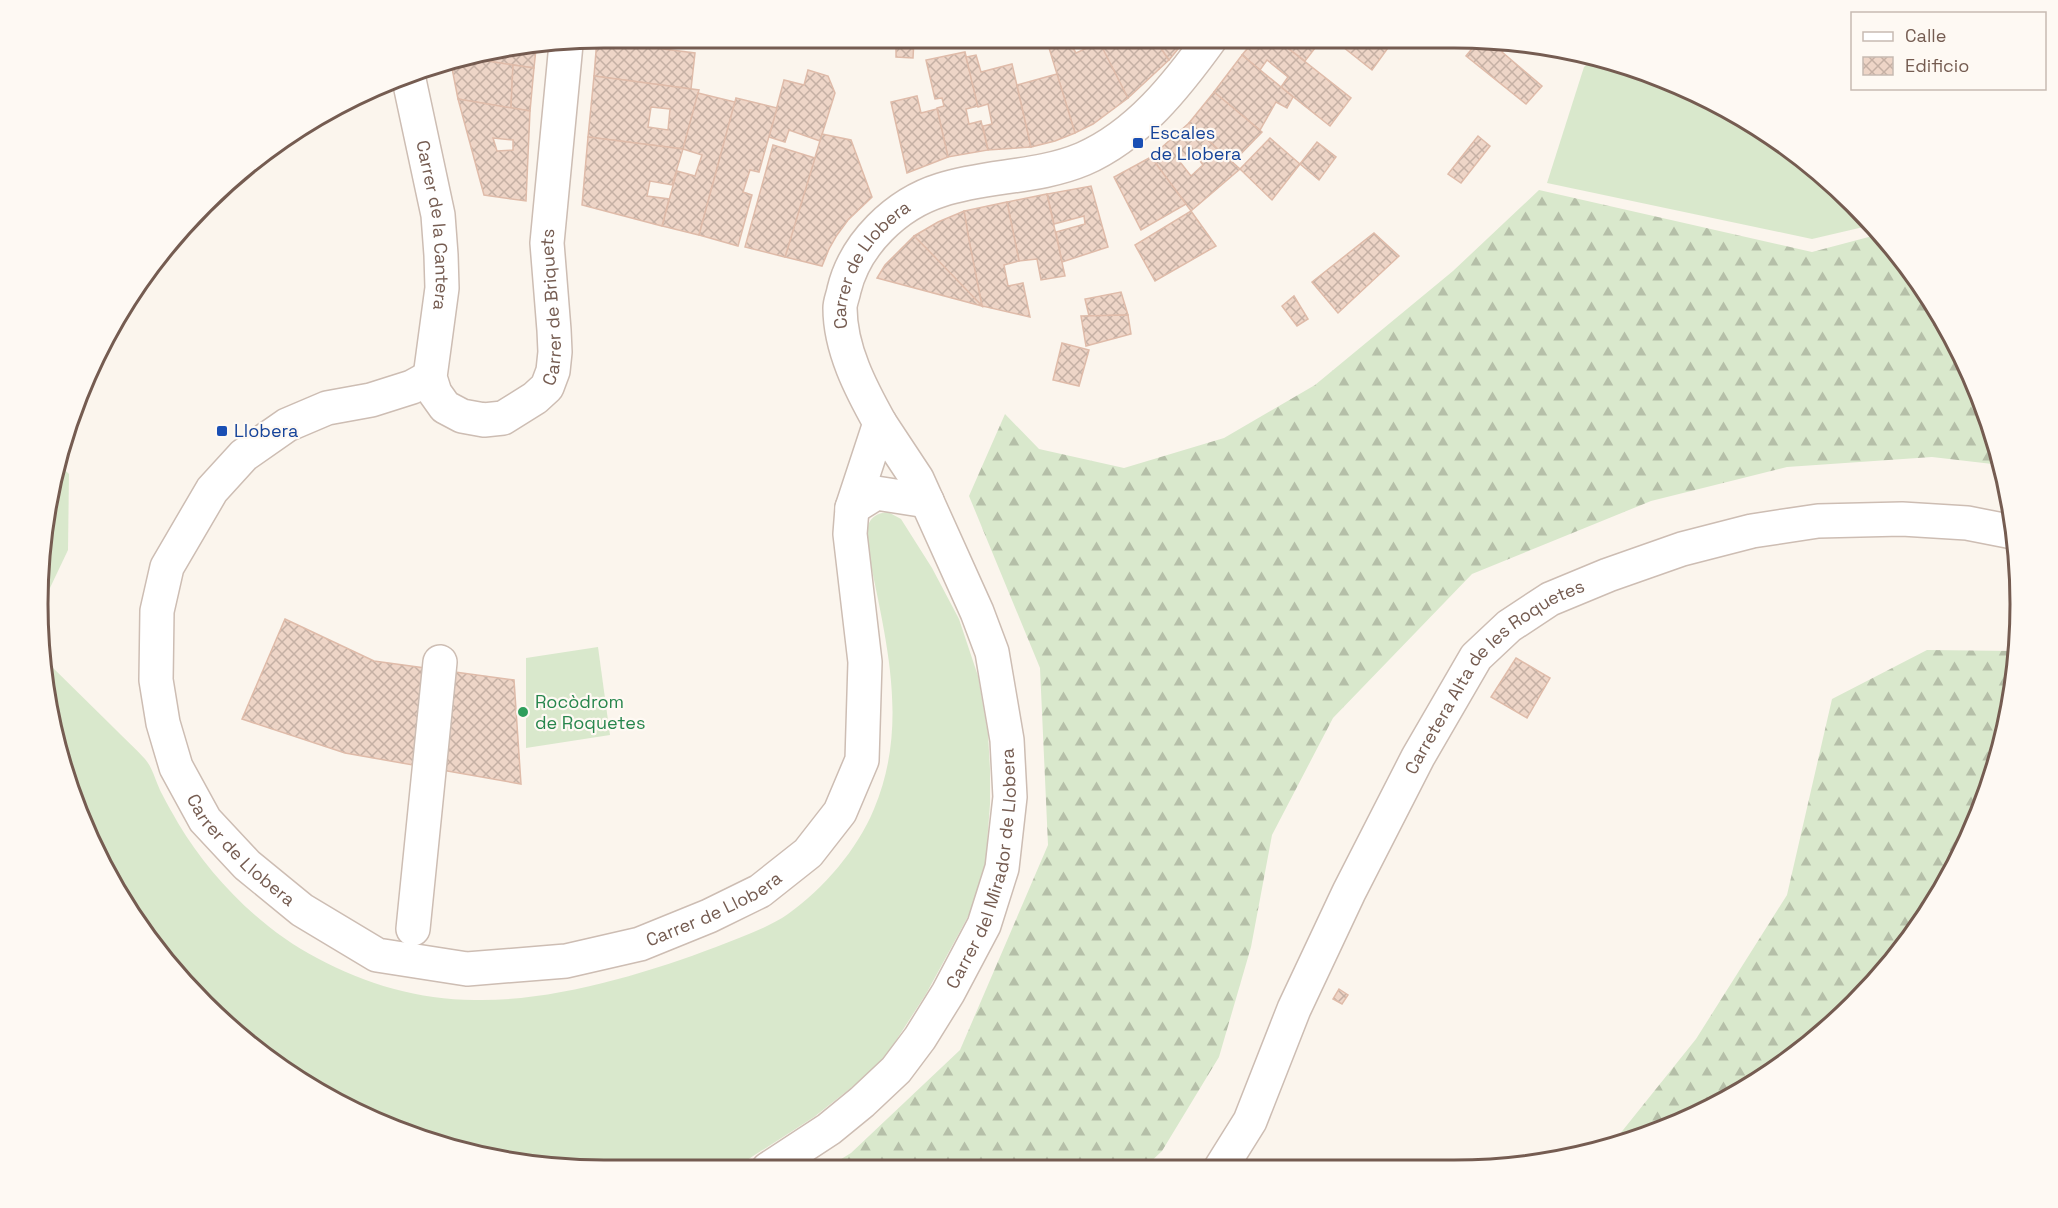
<svg xmlns="http://www.w3.org/2000/svg" width="2058" height="1208" font-family="'Space Grotesk',sans-serif">
  <style>
    .grass { fill: #d9e8cc }
    .forest { fill: url(#forest-firs) }
    .building { fill: url(#building-cross-hatch); stroke: #dfbba9; stroke-width: 1.5; fill-rule: evenodd }
    .lines { fill: none; stroke-linecap: round; stroke-linejoin: round }
    .street-casing { stroke: #cdbdb3; stroke-width: 36 }
    .street { stroke: #fff; stroke-width: 33 }
    .transit-dot { fill: #1a4fb4; stroke: #fef9f3; stroke-width: 2 }
    .leisure-dot { fill: #2e9e5b; stroke: #fef9f3; stroke-width: 2 }
    .labels { text-anchor: middle; stroke-width: 4.5; stroke-linejoin: round; paint-order: stroke }
    .transit-label { font-size: 18px; fill: #164399; stroke: #fef9f3; text-anchor: start }
    .street-label { font-size: 18px; fill: #755c51; stroke: #fef9f3 }
    .leisure-label { font-size: 18px; fill: #27864d; stroke: #fef9f3; text-anchor: start }
    .rim { fill: none; stroke: #755c51; stroke-width: 3 }
  </style>
  <defs>
    <pattern id="forest-firs" width="22" height="20" patternUnits="userSpaceOnUse" patternTransform="scale(1.5)"><rect width="22" height="20" fill="#d9e8cc"/><path d="M5 1l3.5 6h-7zM16 11l3.5 6h-7z" fill="#b5bfa8"/></pattern>
    <pattern id="building-cross-hatch" width="8" height="8" patternUnits="userSpaceOnUse" patternTransform="scale(1.5)"><rect width="8" height="8" fill="#eed5c7"/><path d="M0 0l8 8M0 8l8-8" fill="none" stroke="#c5b0a4"/></pattern>
  </defs>
  <rect width="100%" height="100%" fill="#fbf5ed"/>
  <g class="grass">
    <polygon points="1593,59 1636,67 1768,133 1854,203 1872,225 1812,239 1547,183 1584,67"/>
    <polygon points="56,462 69,474 68,550 39,611 38,604"/>
    <path d="M 888,512 L 901,519 L 932,568 L 959,619 L 978,676 L 988,734 L 990,769 L 990,804 L 985,870 L 976,901 L 964,924 L 926,994 L 884,1059 L 866,1076 L 814,1117 L 733,1169 L 567,1169 L 422,1140 L 290,1075 L 155,949 L 68,786 L 47,662 C 69,684 91,705 113,727 C 123,737 135,748 145,759 C 153,768 156,783 162,794 C 167,804 173,814 178,823 C 210,877 261,929 317,958 C 365,984 420,1000 474,1000 C 551,1002 645,974 716,947 C 739,938 768,928 788,914 C 824,888 857,850 874,809 C 911,721 884,634 867,545 C 866,528 867,514 888,512 Z"/>
    <polygon points="598,647 610,735 526,748 526,658"/>
  </g>
  <g class="forest">
    <polygon points="1539,190 1812,252 1880,234 1925,289 1977,387 2001,465 1932,457 1787,467 1651,501 1472,574 1333,718 1272,835 1251,947 1219,1057 1162,1151 1143,1169 825,1169 851,1153 960,1050 1048,845 1040,668 969,496 1005,414 1039,449 1124,468 1224,438 1315,385 1453,271"/>
    <polygon points="1927,650 2016,651 2010,714 1978,820 1925,918 1854,1005 1738,1094 1636,1141 1611,1145 1696,1039 1787,895 1832,699"/>
  </g>
  <g class="building">
    <polygon points="604,38 657,38 656,48 695,53 691,89 594,76 597,39"/>
    <polygon points="896,38 914,39 913,58 896,57"/>
    <polygon points="1046,38 1067,38 1076,53 1100,42 1128,98 1093,124 1075,133"/>
    <polygon points="1111,38 1154,38 1169,60 1128,98 1102,47"/>
    <polygon points="1154,38 1187,38 1169,60"/>
    <polygon points="1256,38 1275,38 1351,98 1330,126 1281,87 1288,77 1267,60 1260,70 1242,55"/>
    <polygon points="1275,38 1322,39 1305,61"/>
    <polygon points="1333,39 1390,39 1393,41 1372,70"/>
    <polygon points="1480,39 1498,40 1507,47 1502,52 1542,86 1526,104 1466,56"/>
    <polygon points="536,49 534,68 474,59"/>
    <polygon points="965,52 978,106 966,109 969,124 981,121 988,150 948,157 937,108 944,106 942,98 935,99 926,60"/>
    <polygon points="976,55 981,72 1012,64 1031,147 988,150 983,126 992,124 988,104 978,107 966,57"/>
    <polygon points="1242,55 1293,97 1287,108 1276,102 1260,130 1214,92"/>
    <polygon points="474,59 513,65 511,108 458,99 451,63"/>
    <polygon points="513,65 534,68 530,111 511,108"/>
    <polygon points="808,70 828,76 835,93 820,141 789,130 785,142 769,137 784,80 804,85"/>
    <polygon points="1057,74 1075,133 1055,141 1031,147 1017,85"/>
    <path d="M 594,76 L 699,90 L 683,149 L 588,137 ZM 651,107 L 670,109 L 668,130 L 648,127 Z"/>
    <polygon points="1214,92 1262,132 1232,163 1189,123"/>
    <polygon points="698,93 735,102 699,235 662,226 677,171 695,176 702,155 683,149"/>
    <polygon points="917,96 921,113 937,109 948,157 907,173 891,102"/>
    <polygon points="736,98 777,108 759,172 750,170 743,192 752,195 738,246 699,235"/>
    <path d="M 458,99 L 530,111 L 526,201 L 484,195 ZM 493,138 L 513,140 L 513,150 L 497,151 Z"/>
    <path d="M 1189,123 L 1240,169 L 1191,211 L 1151,157 ZM 1193,151 L 1203,165 L 1191,176 L 1180,162 Z"/>
    <polygon points="822,134 851,140 872,197 848,220 837,235 829,249 822,266 785,257"/>
    <polygon points="1478,136 1490,146 1461,183 1448,174"/>
    <polygon points="588,137 683,149 672,185 650,181 647,196 669,199 662,226 582,205"/>
    <polygon points="1270,138 1300,164 1272,200 1240,169"/>
    <polygon points="1317,142 1336,157 1319,180 1300,164"/>
    <polygon points="773,145 815,158 785,257 745,247"/>
    <polygon points="1151,157 1186,204 1141,230 1114,177"/>
    <polygon points="1091,186 1108,247 1062,262 1056,232 1085,224 1084,216 1054,224 1047,194"/>
    <polygon points="1047,194 1065,276 1041,280 1037,259 1019,261 1007,202"/>
    <polygon points="1007,202 1019,261 1004,265 1008,286 1023,283 1030,317 982,306 969,240 964,211"/>
    <polygon points="964,211 969,240 982,306 914,236 938,222"/>
    <polygon points="1191,211 1216,246 1155,281 1135,245"/>
    <polygon points="1374,233 1399,256 1338,313 1312,282"/>
    <polygon points="914,236 930,252 982,306 877,278 885,265"/>
    <polygon points="1121,292 1128,315 1089,316 1085,299"/>
    <polygon points="1294,296 1308,319 1297,326 1282,306"/>
    <polygon points="1128,315 1131,334 1086,346 1081,316"/>
    <polygon points="1062,343 1089,350 1079,386 1053,380"/>
    <polygon points="285,619 374,661 514,680 521,784 345,753 242,719"/>
    <polygon points="1516,658 1550,678 1527,718 1491,697"/>
    <polygon points="1339,989 1348,995 1342,1004 1333,999"/>
  </g>
  <g class="lines">
    <defs>
      <g id="street">
        <path id="s1" d="M 408,75 L 438,215 L 441,255 L 442,288 L 430,377 L 435,393 L 445,407 L 462,416 L 484,420 L 503,418 L 535,398 L 547,387 L 553,371 L 555,352 L 554,330 L 547,243 L 566,44"/>
        <path id="s2" d="M 430,377 L 412,387 L 371,400 L 327,408 L 287,425 L 244,455 L 212,490 L 167,567 L 157,611 L 156,680 L 163,723 L 176,767 L 205,820 L 247,865 L 302,910 L 377,955 L 467,969 L 566,961 L 640,944 L 709,916 L 760,891 L 808,853 L 840,812 L 862,760 L 865,662 L 850,534 L 852,508 L 880,423 C 861,389 840,349 840,308 C 840,302 843,296 844,290 C 855,244 896,204 941,190 C 987,175 1038,178 1083,159 C 1138,135 1177,85 1211,38"/>
        <polyline points="852,508 876,493 927,501"/>
        <polyline points="413,929 440,662"/>
        <path id="s3" d="M 768,1169 L 829,1129 L 862,1102 L 896,1070 L 920,1038 L 948,993 L 984,925 L 1002,868 L 1010,797 L 1007,740 L 992,652 L 977,612 L 917,479 L 880,423"/>
        <path id="s4" d="M 1220,1169 L 1250,1121 L 1294,1009 L 1349,892 L 1418,757 L 1476,657 L 1509,626 L 1550,599 L 1608,575 L 1682,549 L 1752,531 L 1818,521 L 1902,519 L 1967,523 L 2013,532"/>
      </g>
    </defs>
    <use href="#street" class="street-casing"/>
    <use href="#street" class="street"/>
  </g>
  <g class="transit-dot">
    <rect x="1132" y="137" width="12" height="12" rx="3"/>
    <rect x="216" y="425" width="12" height="12" rx="3"/>
  </g>
  <circle class="leisure-dot" cx="523" cy="712" r="6"/>
  <g class="labels">
    <g class="transit-label">
      <text x="1150" y="139">Escales<tspan x="1150" dy="21">de Llobera</tspan></text>
      <text x="234" y="437">Llobera</text>
    </g>
    <g class="street-label">
      <text dy="6" stroke="none"><textPath href="#s1" startOffset="153">Carrer de la Cantera</textPath></text>
      <text dy="6" stroke="none"><textPath href="#s2" startOffset="1911">Carrer de Llobera</textPath></text>
      <text dy="6" stroke="none"><textPath href="#s1" startOffset="536">Carrer de Briquets</textPath></text>
      <text dy="6" stroke="none"><textPath href="#s4" startOffset="572">Carretera Alta de les Roquetes</textPath></text>
      <text dy="6" stroke="none"><textPath href="#s2" startOffset="651">Carrer de Llobera</textPath></text>
      <text dy="6" stroke="none"><textPath href="#s3" startOffset="387">Carrer del Mirador de Llobera</textPath></text>
      <text dy="6" stroke="none"><textPath href="#s2" startOffset="1173">Carrer de Llobera</textPath></text>
    </g>
    <g class="leisure-label">
      <text x="535" y="708">Rocòdrom<tspan x="535" dy="21">de Roquetes</tspan></text>
    </g>
  </g>
  <path d="M0 0H2058V1208H0ZM604 48H1454A556 556 0 0 1 2010 604V604A556 556 0 0 1 1454 1160H604A556 556 0 0 1 48 604V604A556 556 0 0 1 604 48Z" fill="#fef9f3" fill-rule="evenodd"/>
  <path class="rim" d="M604 48H1454A556 556 0 0 1 2010 604V604A556 556 0 0 1 1454 1160H604A556 556 0 0 1 48 604V604A556 556 0 0 1 604 48Z"/>
  <rect x="1851" y="12" width="195" height="78" fill="#fef9f3" stroke="#c7bab2" stroke-width="1.5"/>
  <rect x="1863" y="32" width="30" height="9" fill="#ffffff" stroke="#c7bab2" stroke-width="1.5"/>
  <text x="1905" y="42" font-size="18" fill="#755c51">Calle</text>
  <rect x="1863" y="57" width="30" height="18" fill="url(#building-cross-hatch)" stroke="#c7bab2" stroke-width="1.5"/>
  <text x="1905" y="72" font-size="18" fill="#755c51">Edificio</text>
</svg>
